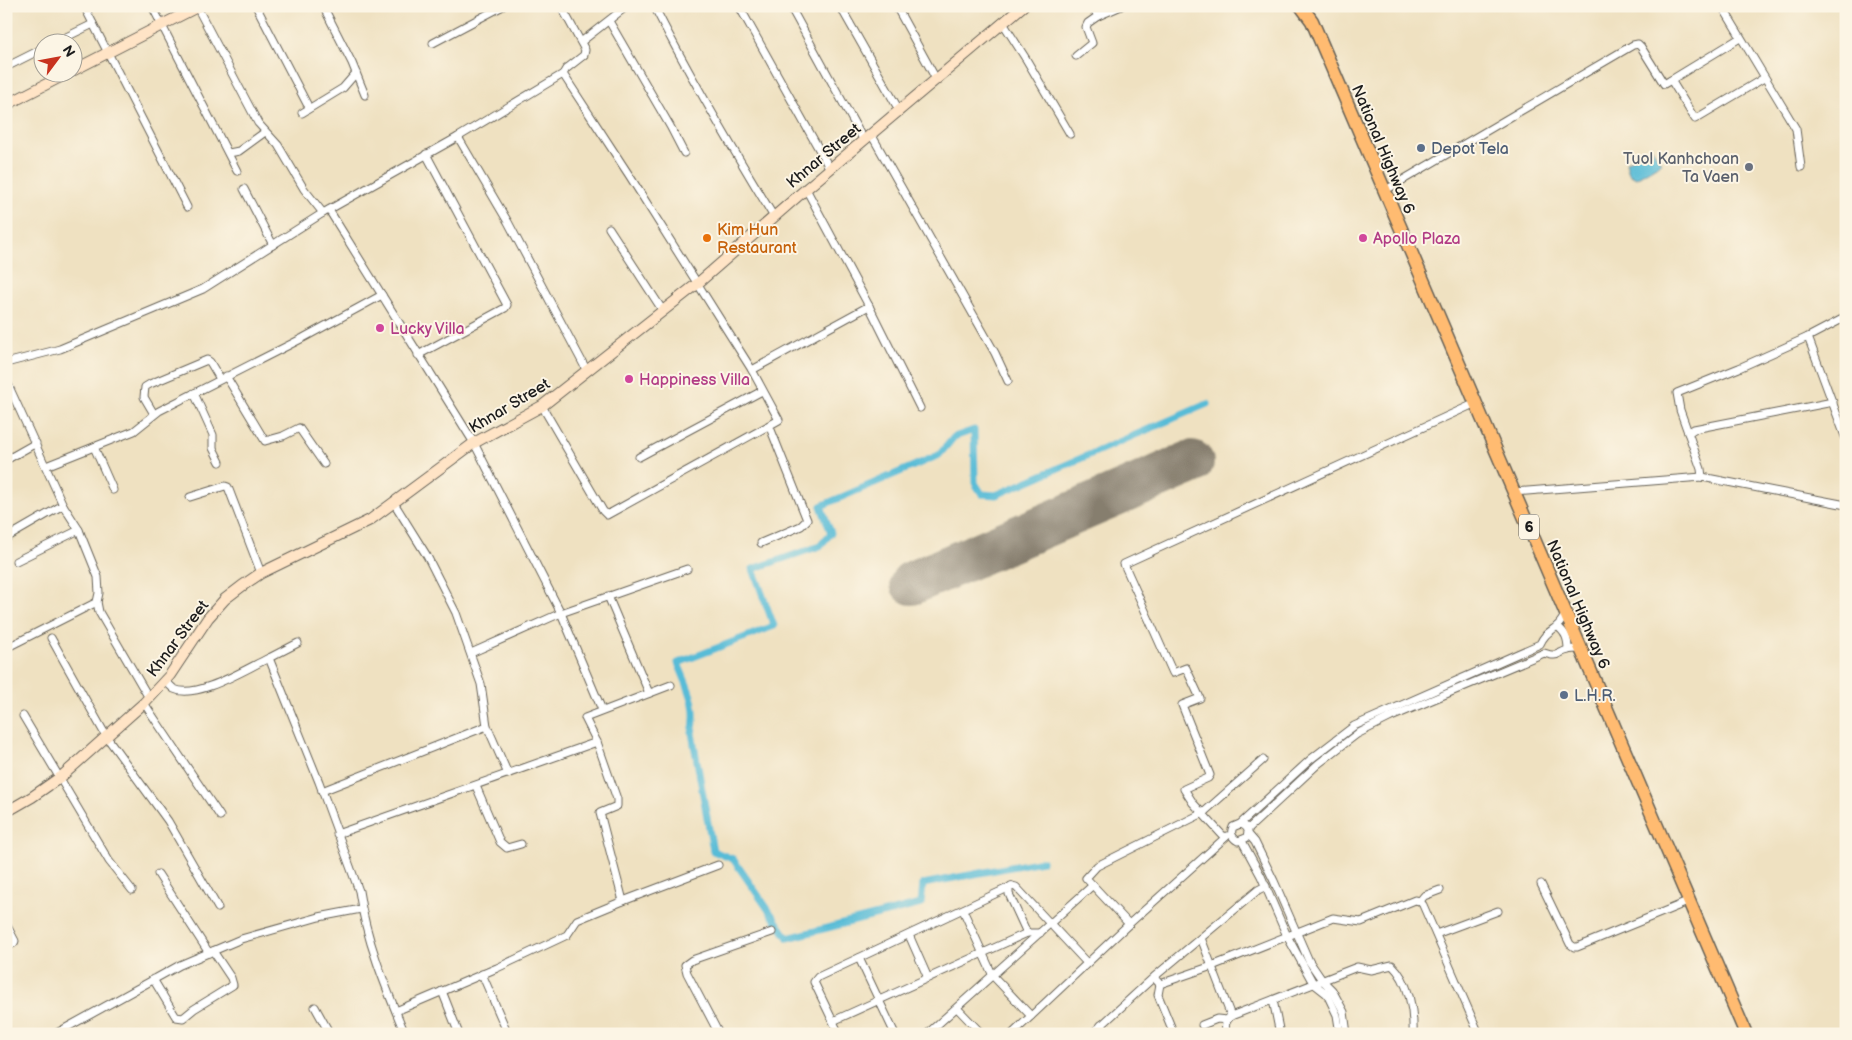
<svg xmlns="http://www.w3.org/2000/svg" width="1852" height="1040" font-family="'Balsamiq Sans',sans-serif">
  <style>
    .water { fill: #59bcd7; stroke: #3a6c7a }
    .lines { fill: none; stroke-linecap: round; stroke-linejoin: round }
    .canal { stroke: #59bcd7; stroke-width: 7 }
    .runway { stroke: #867e6e; stroke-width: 44 }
    .street-casing { stroke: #666156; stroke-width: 9 }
    .secondary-casing { stroke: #666156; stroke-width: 12 }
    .highway-casing { stroke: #666156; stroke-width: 15 }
    .street { stroke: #fff; stroke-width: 7 }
    .secondary { stroke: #ffe4c6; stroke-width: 10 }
    .highway { stroke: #ffbb71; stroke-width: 12 }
    .service-dot { fill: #5c6f8a; stroke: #fcf5e5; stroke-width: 2 }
    .worship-dot { fill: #6b7280; stroke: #fcf5e5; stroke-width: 2 }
    .food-dot { fill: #e8710a; stroke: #fcf5e5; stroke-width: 2 }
    .hotel-dot { fill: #d1479c; stroke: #fcf5e5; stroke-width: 2 }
    .labels { text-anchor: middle; stroke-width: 4; stroke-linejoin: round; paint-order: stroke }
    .shield { fill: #fcf5e5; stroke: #5f5d58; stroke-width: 1 }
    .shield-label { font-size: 15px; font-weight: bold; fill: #1c1c1c }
    .service-label { font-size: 16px; fill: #4e5e75; stroke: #fcf5e5; text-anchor: start }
    .street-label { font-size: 16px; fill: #1c1c1c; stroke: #fcf5e5 }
    .worship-label { font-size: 16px; fill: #5b616d; stroke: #fcf5e5; text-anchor: end }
    .food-label { font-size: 16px; fill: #c56008; stroke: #fcf5e5; text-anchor: start }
    .hotel-label { font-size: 16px; fill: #b23c85; stroke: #fcf5e5; text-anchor: start }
  </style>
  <rect width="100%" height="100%" fill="#fcf5e5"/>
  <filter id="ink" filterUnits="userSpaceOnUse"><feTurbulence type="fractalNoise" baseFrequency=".02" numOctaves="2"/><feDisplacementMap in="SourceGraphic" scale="10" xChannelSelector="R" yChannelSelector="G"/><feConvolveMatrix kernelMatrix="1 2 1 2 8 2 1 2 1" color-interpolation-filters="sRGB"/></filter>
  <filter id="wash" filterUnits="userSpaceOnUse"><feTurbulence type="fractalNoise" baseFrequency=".0096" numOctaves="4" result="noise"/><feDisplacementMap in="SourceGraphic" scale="20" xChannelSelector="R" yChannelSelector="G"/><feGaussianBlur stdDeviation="1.12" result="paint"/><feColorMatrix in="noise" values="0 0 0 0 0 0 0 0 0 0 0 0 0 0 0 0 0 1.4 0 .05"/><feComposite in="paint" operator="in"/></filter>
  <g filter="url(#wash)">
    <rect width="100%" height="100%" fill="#efe1c1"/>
    <polygon class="water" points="1652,148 1661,163 1636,178 1629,174 1626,162"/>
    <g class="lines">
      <path class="canal" d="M 1042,861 L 923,884 L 921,904 L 788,938 L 733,859 L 713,851 L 692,733 C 699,706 688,688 678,663 L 774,626 L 753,569 L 820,546 L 831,533 L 821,506 L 939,455 L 954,437 L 974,430 L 975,483 L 982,494 L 996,495 L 1207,404"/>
      <polyline class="runway" points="912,583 1192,462"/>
    </g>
  </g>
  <g filter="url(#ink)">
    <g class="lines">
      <defs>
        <g id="street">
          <polyline points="84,6 187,207"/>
          <polyline points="152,6 237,171"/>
          <polyline points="256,6 307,104"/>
          <polyline points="323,6 352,63 365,95"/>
          <path d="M 654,6 C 691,79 732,148 774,217"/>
          <polyline points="739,6 830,169"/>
          <polyline points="790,6 864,141"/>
          <polyline points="840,6 899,110"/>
          <polyline points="896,6 936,79"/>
          <polyline points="1722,6 1796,129 1801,167"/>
          <polyline points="1843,6 1846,12"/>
          <polyline points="197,7 258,123 278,145 304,189 323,213"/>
          <polyline points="843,11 856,6"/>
          <polyline points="1098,16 1121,6"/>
          <polyline points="609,21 670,126 684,153"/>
          <polyline points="1003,23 1026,59 1070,134"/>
          <polyline points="56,42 93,24"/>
          <polyline points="581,42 627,6"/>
          <polyline points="433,43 503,6"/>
          <polyline points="1076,56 1092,43 1086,27 1088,23 1098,16 1092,6"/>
          <polyline points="6,67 42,49"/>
          <polyline points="1671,80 1740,38"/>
          <polyline points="302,113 343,88 356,73"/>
          <polyline points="871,134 995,353 1008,381"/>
          <polyline points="458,137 508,222 587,371"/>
          <polyline points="229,153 239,151 265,132"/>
          <polyline points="244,189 273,245"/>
          <polyline points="806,189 869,306 920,408"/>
          <polyline points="1384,191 1633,45 1638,44 1641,47 1664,84 1671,80 1695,119 1764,78"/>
          <polyline points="329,210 474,443 561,613 602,710"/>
          <polyline points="609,228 663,311"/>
          <polyline points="1808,337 1846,439"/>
          <polyline points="418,355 505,308 507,305 426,154"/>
          <polyline points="6,363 60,349 203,289 323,213 458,137 563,74 566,69 584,55 585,50 561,6"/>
          <polyline points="752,370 869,306"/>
          <polyline points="226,376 265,441 283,436 299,428 324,464"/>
          <polyline points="6,380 63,505 79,530 98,577 99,593 97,602 99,612 149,698"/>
          <polyline points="194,393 213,435 213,448 220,462"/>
          <polyline points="542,406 603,511 607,515 779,420 752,370 629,175 563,74"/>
          <polyline points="154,414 144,397 145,387 150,384 207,360 210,362 220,379"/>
          <polyline points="1688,433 1694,429 1833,402"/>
          <polyline points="94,447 113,490"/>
          <polyline points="639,457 762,391"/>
          <polyline points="6,460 36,443"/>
          <polyline points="46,466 134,431 159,411 303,338 382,295"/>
          <polyline points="1702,477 1701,469 1680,410 1677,393 1739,368 1808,337 1846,317"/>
          <polyline points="1514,492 1702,477 1846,505"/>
          <polyline points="190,497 225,486 228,487 261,573"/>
          <polyline points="6,538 63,505"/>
          <polyline points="761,543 801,526 807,520 769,425"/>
          <polyline points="16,561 79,530"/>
          <polyline points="608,596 649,693"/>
          <path d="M 1557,626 C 1566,633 1568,639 1568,650"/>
          <polyline points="51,638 106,736 168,821 218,908"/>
          <polyline points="6,648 97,602"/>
          <polyline points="471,653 561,613 687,569"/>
          <polyline points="269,658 298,643"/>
          <path d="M 165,681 C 168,683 171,687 174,689 C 197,700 247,668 269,658 L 319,782 L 359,891 C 366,940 386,988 405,1034"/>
          <polyline points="144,703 220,816"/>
          <polyline points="23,716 109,861 132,890"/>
          <polyline points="487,726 508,774"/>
          <polyline points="476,786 500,842 507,848 521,844"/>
          <polyline points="322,791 487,726 481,684 456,613 427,556 394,503"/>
          <path d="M 1240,824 C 1248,826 1250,831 1246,838 L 1238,841 C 1232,838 1230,833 1233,827 L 1240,824 L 1311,759 L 1354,726 L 1540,644 C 1544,635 1548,633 1556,627 C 1560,624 1563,618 1566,614"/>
          <path d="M 1248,829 L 1318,764 L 1357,734 L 1391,717 L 1544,653 C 1559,658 1556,653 1568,650 C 1571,649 1577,649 1580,649"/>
          <polyline points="337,834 597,742"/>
          <polyline points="1248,834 1255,842 1274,881 1309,961 1322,980 1332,990 1344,1012 1347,1034"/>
          <polyline points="1224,837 1193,803 1184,789 1208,778 1210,775 1182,705 1200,698 1186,668 1173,673 1124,564 1476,403"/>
          <polyline points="1242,841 1261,876 1287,936 1302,963 1313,983 1327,994 1337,1015 1340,1034"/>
          <polyline points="158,874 209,953"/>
          <polyline points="1541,884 1570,944 1574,947 1577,947 1690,901"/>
          <polyline points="1011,886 1009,889 1009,894 1027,933"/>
          <polyline points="1012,886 1016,887 1087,963"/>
          <polyline points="623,901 600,813 617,806 617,799 597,742 585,718 671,685"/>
          <polyline points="1420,901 1423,905 1479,1034"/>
          <polyline points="963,910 993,976 1031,1016"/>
          <polyline points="6,924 15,941 14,943 6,947"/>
          <polyline points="1129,924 1086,878 1097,866 1203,813 1263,760"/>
          <polyline points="1436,934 1498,911"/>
          <polyline points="909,935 928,978"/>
          <polyline points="1201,938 1231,1016"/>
          <polyline points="859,958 895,1034"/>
          <polyline points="482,974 508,1034"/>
          <polyline points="153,979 176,1017 183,1018 194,1009 233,985 231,978 213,951"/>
          <polyline points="1157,981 1160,984 1158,995 1174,1034"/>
          <polyline points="1160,984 1212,966 1333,918 1361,922 1415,900 1420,901 1424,896 1440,890"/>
          <polyline points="442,991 459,1034"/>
          <polyline points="1273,1000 1280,1034"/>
          <polyline points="315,1007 330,1034"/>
          <polyline points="957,1008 982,1034"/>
          <polyline points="396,1011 497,968 567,935 577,920 623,901 718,865"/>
          <polyline points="833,1021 1027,933 1040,933"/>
          <polyline points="1101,1025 1109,1034"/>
          <polyline points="1202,1025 1217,1019 1227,1020"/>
          <polyline points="55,1034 180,965 241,939 319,917 361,909"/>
          <polyline points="719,1034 687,973 685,965 692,960 772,932"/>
          <polyline points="839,1034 814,982 818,977 1012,886"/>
          <polyline points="927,1034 1093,885"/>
          <polyline points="1012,1034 1129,924 1227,836"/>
          <polyline points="1092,1034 1154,977 1258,890 1266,886"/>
          <path d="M 1227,1034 C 1224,1026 1225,1021 1231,1016 L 1357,967 L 1371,970 L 1392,965 C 1409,981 1414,1011 1413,1034"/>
        </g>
        <g id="secondary">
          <polyline points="72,71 199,6"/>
          <polyline points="6,105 70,72"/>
          <polyline points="6,812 32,797 62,776 144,703 170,675 208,618 225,599 242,586 261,573 370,520 474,443 542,406 697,284 806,189 1023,6"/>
        </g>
        <polyline id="highway" points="1301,6 1312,21 1746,1034"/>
      </defs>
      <use href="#street" class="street-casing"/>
      <use href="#secondary" class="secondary-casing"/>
      <use href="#highway" class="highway-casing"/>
      <use href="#street" class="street"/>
      <use href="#secondary" class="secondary"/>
      <use href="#highway" class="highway"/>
    </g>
  </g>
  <g class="service-dot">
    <circle cx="1421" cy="148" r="5"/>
    <circle cx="1564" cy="695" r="5"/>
  </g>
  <circle class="worship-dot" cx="1749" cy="167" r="5"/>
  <circle class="food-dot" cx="707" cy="238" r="5"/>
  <g class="hotel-dot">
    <circle cx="1363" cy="238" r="5"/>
    <circle cx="380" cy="328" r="5"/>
    <circle cx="629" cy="379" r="5"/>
  </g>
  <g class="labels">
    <rect class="shield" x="1519" y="514.5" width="20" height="25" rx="4"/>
    <g class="shield-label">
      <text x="1529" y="532">6</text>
    </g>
    <g class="service-label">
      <text x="1431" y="154">Depot Tela</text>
      <text x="1574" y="701">L.H.R.</text>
    </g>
    <g class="street-label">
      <text transform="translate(1384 149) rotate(67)" y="6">National Highway 6</text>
      <text transform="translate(823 155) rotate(-40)" y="6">Khnar Street</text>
      <text transform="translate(509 405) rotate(-31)" y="6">Khnar Street</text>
      <text transform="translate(1579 604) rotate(67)" y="6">National Highway 6</text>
      <text transform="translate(177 638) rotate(-53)" y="6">Khnar Street</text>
    </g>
    <g class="worship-label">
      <text x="1739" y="164">Tuol Kanhchoan<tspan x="1739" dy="18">Ta Vaen</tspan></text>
    </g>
    <g class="food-label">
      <text x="717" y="235">Kim Hun<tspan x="717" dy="18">Restaurant</tspan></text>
    </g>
    <g class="hotel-label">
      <text x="1373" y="244">Apollo Plaza</text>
      <text x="390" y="334">Lucky Villa</text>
      <text x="639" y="385">Happiness Villa</text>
    </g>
  </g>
  <rect width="1852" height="1040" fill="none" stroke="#fcf5e5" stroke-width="25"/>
  <g transform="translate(58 58) rotate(58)"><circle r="24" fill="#fcf5e5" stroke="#a29e95"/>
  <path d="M0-4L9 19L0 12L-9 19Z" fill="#c8321e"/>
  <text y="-8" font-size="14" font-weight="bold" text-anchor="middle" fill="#1c1c1c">N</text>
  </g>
</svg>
